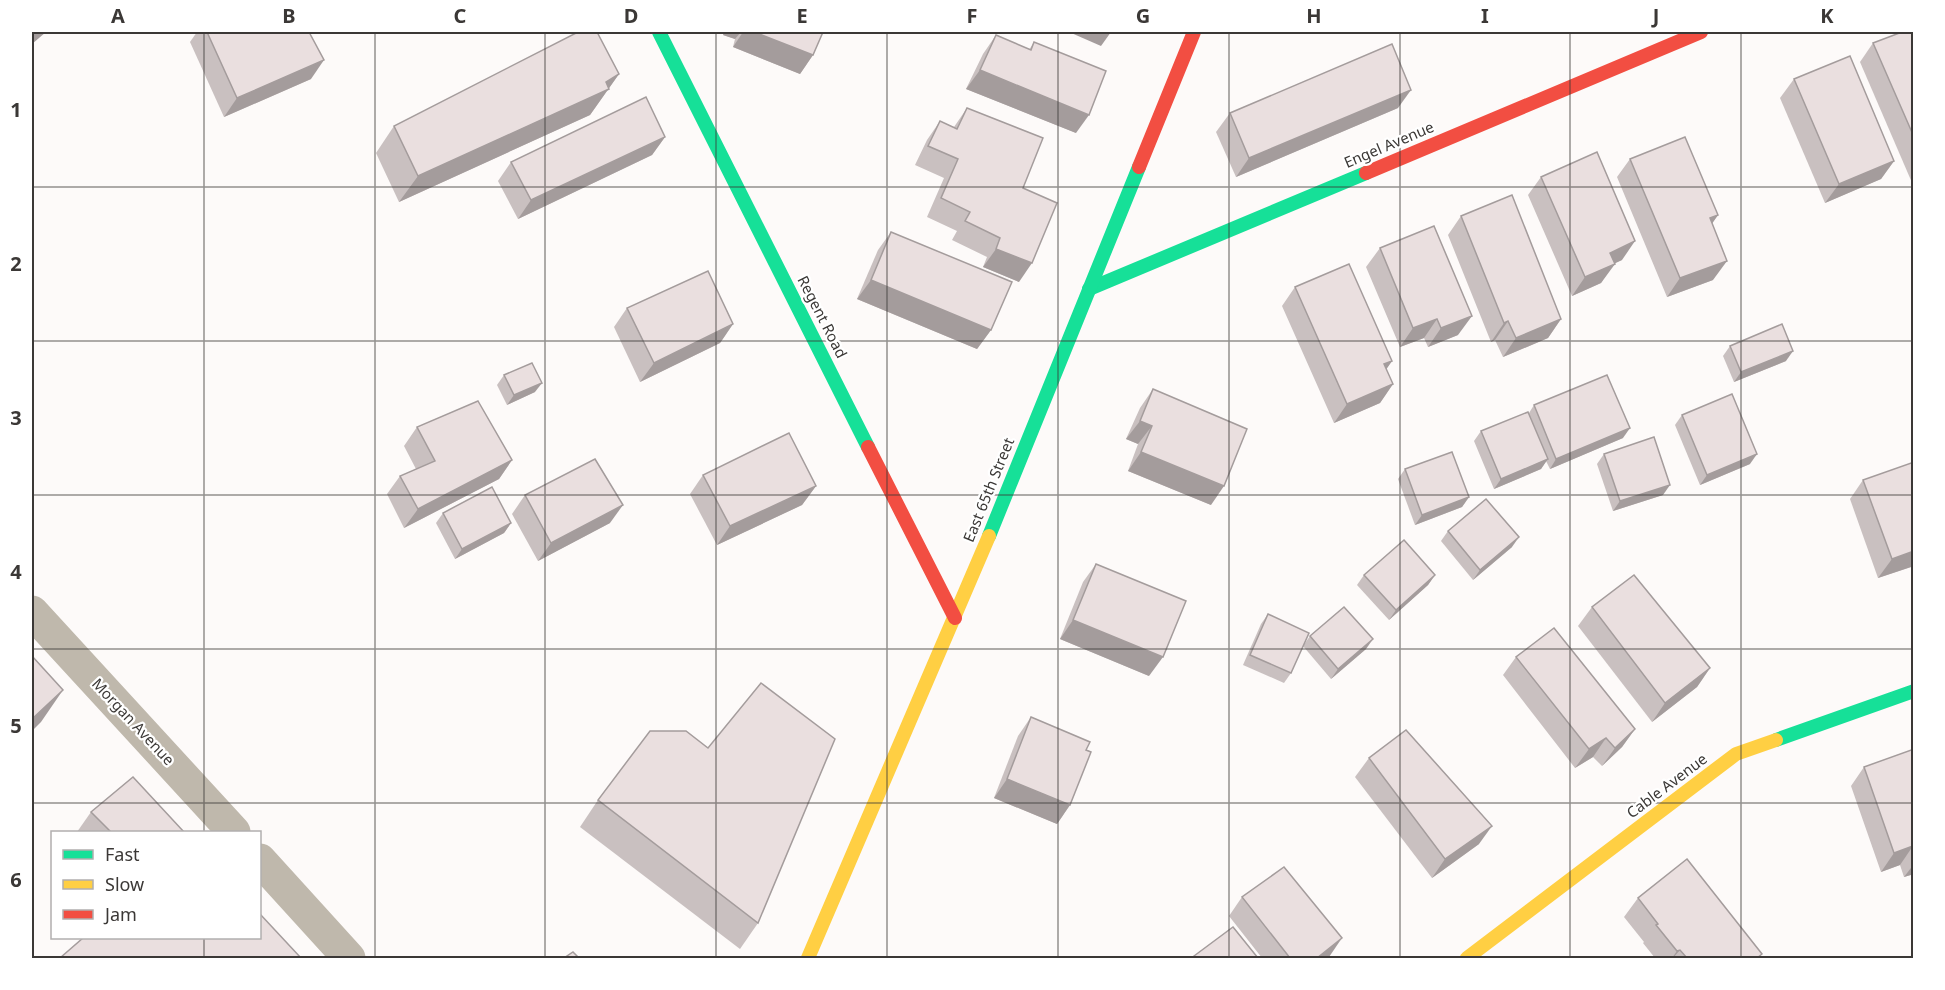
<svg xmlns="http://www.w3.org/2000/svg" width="1945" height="990" font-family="'Noto Sans',sans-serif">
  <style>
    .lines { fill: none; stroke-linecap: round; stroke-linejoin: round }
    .street { stroke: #bfb8ac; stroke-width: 33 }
    .fast { stroke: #16e098; stroke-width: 14 }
    .slow { stroke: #ffcf43; stroke-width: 14 }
    .jam { stroke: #f24e42; stroke-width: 14 }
    .wall { fill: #c9c0c0 }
    .shaded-wall { fill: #a49c9c }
    .building { fill: #eadfdf; stroke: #a49c9c; stroke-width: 1.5 }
    .grid { fill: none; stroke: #3b3836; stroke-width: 1.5; stroke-opacity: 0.55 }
    .labels { text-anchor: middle; stroke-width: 4.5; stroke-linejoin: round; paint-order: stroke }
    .street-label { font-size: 15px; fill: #3b3836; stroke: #fff }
    .neatline { fill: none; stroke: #3b3836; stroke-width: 2 }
    .grid-label { font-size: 20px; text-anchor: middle; font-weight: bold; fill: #3b3836 }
  </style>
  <rect width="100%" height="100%" fill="#fdfaf9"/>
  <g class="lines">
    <g class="street">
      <polyline points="32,612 234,832"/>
      <polyline points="260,860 349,958"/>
    </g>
    <g class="fast">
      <polyline points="659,32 868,447"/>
      <polyline points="1089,289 1366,173"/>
      <polyline points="989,536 1139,167"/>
      <polyline points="1776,740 1914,691"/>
    </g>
    <g class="slow">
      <polyline points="808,958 989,536"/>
      <polyline points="1467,958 1736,754 1776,740"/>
    </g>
    <g class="jam">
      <polyline points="1139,167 1194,32"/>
      <polyline points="1366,173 1701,32"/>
      <polyline points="868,447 955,618"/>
    </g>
  </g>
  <g class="wall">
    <polygon points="197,32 309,32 311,79 224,117 190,42"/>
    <polygon points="724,32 823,32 813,55 800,74 733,47 735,39 723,35"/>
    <polygon points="1914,32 1914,185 1913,185 1860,62 1873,43"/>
    <polygon points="996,35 1029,50 1034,42 1076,133 966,89 983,54"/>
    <polygon points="619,74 590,115 399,202 376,153 394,126"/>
    <polygon points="1794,79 1894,161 1881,179 1825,203 1780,98"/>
    <polygon points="967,108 1023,188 1019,282 983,267 987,257 952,240 957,231 927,217 944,178 915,165 927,140 940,121 954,127"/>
    <polygon points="1398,108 1236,177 1216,132 1230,113"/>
    <polygon points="665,137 652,155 518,219 498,181 511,162"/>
    <polygon points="1630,159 1718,215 1712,223 1713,280 1667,297 1617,177"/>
    <polygon points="1541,177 1622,260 1614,263 1601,283 1572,296 1528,195"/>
    <polygon points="1461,216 1561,319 1548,338 1503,357 1495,340 1491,342 1448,235"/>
    <polygon points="891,232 991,330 977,349 857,299 878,250"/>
    <polygon points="1380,248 1458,335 1428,347 1424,338 1400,347 1366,267"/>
    <polygon points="1295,287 1392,361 1386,369 1393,384 1380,403 1334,423 1282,306"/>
    <polygon points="627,308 733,324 720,343 640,382 614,327"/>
    <polygon points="1730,346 1786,361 1734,382 1723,356"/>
    <polygon points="504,375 535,392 507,405 497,385"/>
    <polygon points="1153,389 1211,505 1128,471 1138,444 1126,439 1140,408"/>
    <polygon points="1534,405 1623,438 1550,469 1546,461 1541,469 1494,489 1474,441 1481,431 1529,413"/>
    <polygon points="1682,415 1750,464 1700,485 1675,425"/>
    <polygon points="417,427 512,460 499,479 404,528 387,494 400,476 416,469 404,446"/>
    <polygon points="1604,454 1663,495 1613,511 1597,464"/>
    <polygon points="1405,469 1469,497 1462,507 1415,525 1398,479"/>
    <polygon points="703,475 816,486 802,505 717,545 690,494"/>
    <polygon points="1863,480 1914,566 1878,578 1850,499"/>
    <polygon points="525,495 610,523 538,561 512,514"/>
    <polygon points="443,513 511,523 504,533 455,559 436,523"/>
    <polygon points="1448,531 1512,547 1473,580 1441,541"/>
    <polygon points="1096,564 1149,676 1060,639 1083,582"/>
    <polygon points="1364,575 1435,575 1428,585 1389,620 1357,585"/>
    <polygon points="1592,607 1710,668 1697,687 1652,722 1578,626"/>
    <polygon points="1268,614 1291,673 1284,683 1243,665 1261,624"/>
    <polygon points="1310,636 1366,649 1331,679 1303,646"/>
    <polygon points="1516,657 1635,729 1622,747 1602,766 1593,757 1575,768 1503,675"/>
    <polygon points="1031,717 1086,750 1070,805 1057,824 994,798 1018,736"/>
    <polygon points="1914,749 1914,874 1904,877 1900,865 1881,872 1851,786 1864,767"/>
    <polygon points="1369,758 1479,844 1432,878 1355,777"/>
    <polygon points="598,800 758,923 740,949 580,827"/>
    <polygon points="91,812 184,832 77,832"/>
    <polygon points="1242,897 1329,957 1327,958 1262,958 1229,916"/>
    <polygon points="1638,898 1759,958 1655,958 1643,943 1644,942 1624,917"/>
  </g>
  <g class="shaded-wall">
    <polygon points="35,32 46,32 32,44 32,35"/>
    <polygon points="725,32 741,32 735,39 723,35"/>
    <polygon points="743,32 754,32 813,55 800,74 733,47"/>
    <polygon points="1069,32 1111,32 1101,46"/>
    <polygon points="324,60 311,79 224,117 237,98"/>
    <polygon points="980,70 1089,115 1076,133 966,89"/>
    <polygon points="619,74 590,115 399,202 418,176 606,82"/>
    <polygon points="1411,90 1398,108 1236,177 1249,158"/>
    <polygon points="665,137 652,155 518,219 531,200"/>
    <polygon points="1894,161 1881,179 1825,203 1839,184"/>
    <polygon points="1718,215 1705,234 1710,218"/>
    <polygon points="1635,241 1622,260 1597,272 1610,253"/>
    <polygon points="996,249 1032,263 1019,282 983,267"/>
    <polygon points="1727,261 1713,280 1667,297 1680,278"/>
    <polygon points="1615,264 1601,283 1572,296 1585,277"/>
    <polygon points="871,280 991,330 977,349 857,299"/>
    <polygon points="1472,316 1458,335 1428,347 1441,328"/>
    <polygon points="1437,319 1424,338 1400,347 1413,328"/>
    <polygon points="1561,319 1548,338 1503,357 1516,338"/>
    <polygon points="1508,321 1495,340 1491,342 1504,323"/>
    <polygon points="733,324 720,343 640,382 654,363"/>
    <polygon points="1793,351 1786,361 1734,382 1741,372"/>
    <polygon points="1392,361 1379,380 1384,364"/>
    <polygon points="542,383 535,392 507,405 514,395"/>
    <polygon points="1393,384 1380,403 1334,423 1347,404"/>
    <polygon points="1140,421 1152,426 1138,444 1126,439"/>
    <polygon points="1630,428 1623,438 1550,469 1556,459"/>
    <polygon points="1141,452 1224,486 1211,505 1128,471"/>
    <polygon points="1757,454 1750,464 1700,485 1707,475"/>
    <polygon points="1548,459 1541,469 1494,489 1501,479"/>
    <polygon points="512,460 499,479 404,528 418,509"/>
    <polygon points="1670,485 1663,495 1613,511 1620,501"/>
    <polygon points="816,486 802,505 717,545 730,526"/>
    <polygon points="1469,497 1462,507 1415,525 1422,515"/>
    <polygon points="623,505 610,523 538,561 551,543"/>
    <polygon points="511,523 504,533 455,559 462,549"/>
    <polygon points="1519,537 1512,547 1473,580 1480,570"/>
    <polygon points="1914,551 1914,566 1878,578 1892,559"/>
    <polygon points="1435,575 1428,585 1389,620 1396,610"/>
    <polygon points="1073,620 1163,657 1149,676 1060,639"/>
    <polygon points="1373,639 1366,649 1331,679 1338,669"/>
    <polygon points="1710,668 1697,687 1652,722 1665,703"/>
    <polygon points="63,690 41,722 32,731 32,719"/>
    <polygon points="1635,729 1622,747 1602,766 1615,748"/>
    <polygon points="1606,738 1593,757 1575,768 1589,749"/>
    <polygon points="1007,779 1070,805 1057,824 994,798"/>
    <polygon points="1492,826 1479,844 1432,878 1445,859"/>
    <polygon points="1913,846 1900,865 1881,872 1894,853"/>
    <polygon points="1914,864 1914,874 1904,877"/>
    <polygon points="1342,938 1329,957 1327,958 1317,958"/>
    <polygon points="1680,950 1673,958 1672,958 1677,951"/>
  </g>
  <g class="building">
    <polygon points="207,32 309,32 324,60 237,98"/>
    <polygon points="578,32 597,32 619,74 606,82 609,89 418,176 394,126"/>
    <polygon points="754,32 823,32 813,55"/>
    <polygon points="1902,32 1914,32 1914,137 1873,43"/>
    <polygon points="996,35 1031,50 1034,42 1106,71 1089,115 980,70"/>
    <polygon points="1392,44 1411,90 1249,158 1230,113"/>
    <polygon points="1850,56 1894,161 1839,184 1794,79"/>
    <polygon points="646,97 665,137 531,200 511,162"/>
    <polygon points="967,108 1043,138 1023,188 1057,203 1032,263 996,249 1000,238 965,221 970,212 941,198 958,159 928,146 940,121 957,129"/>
    <polygon points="1685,137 1718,215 1710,218 1727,261 1680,278 1630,159"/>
    <polygon points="1597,152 1635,241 1610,253 1615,264 1585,277 1541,177"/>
    <polygon points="1512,195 1561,319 1516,338 1508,321 1504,323 1461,216"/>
    <polygon points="1434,226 1472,316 1441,328 1437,319 1413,328 1380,248"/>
    <polygon points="891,232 1012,282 991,330 871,280"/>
    <polygon points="1349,264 1392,361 1384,364 1393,384 1347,404 1295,287"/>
    <polygon points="708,271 733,324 654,363 627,308"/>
    <polygon points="1782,324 1793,351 1741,372 1730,346"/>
    <polygon points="532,363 542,383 514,395 504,375"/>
    <polygon points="1607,375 1630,428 1556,459 1534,405"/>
    <polygon points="1153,389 1247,429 1224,486 1141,452 1152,426 1140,421"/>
    <polygon points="1732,394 1757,454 1707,475 1682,415"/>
    <polygon points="478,401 512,460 418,509 400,476 435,461 417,427"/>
    <polygon points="1528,412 1548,459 1501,479 1481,431"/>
    <polygon points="789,433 816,486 730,526 703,475"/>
    <polygon points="1654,437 1670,485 1620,501 1604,454"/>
    <polygon points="1452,452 1469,497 1422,515 1405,469"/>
    <polygon points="595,459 623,505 551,543 525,495"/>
    <polygon points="1914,462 1914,551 1892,559 1863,480"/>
    <polygon points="492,487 511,523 462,549 443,513"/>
    <polygon points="1486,499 1519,537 1480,570 1448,531"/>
    <polygon points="1404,540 1435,575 1396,610 1364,575"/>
    <polygon points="1096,564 1186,601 1163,657 1073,620"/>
    <polygon points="1634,575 1710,668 1665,703 1592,607"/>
    <polygon points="1344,607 1373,639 1338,669 1310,636"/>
    <polygon points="1268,614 1309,633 1291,673 1250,655"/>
    <polygon points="1554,628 1635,729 1615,748 1606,738 1589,749 1516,657"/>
    <polygon points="32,656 63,690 32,719"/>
    <polygon points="761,683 835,739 758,923 598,800 650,731 686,731 708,748"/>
    <polygon points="1031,717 1090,742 1086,750 1091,752 1070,805 1007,779"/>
    <polygon points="1406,730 1492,826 1445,859 1369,758"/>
    <polygon points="1914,749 1914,848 1913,846 1894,853 1864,767"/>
    <polygon points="133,777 184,832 111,832 91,812"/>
    <polygon points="1687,859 1762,954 1757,958 1687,958 1680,950 1677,951 1656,925 1658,924 1638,898"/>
    <polygon points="1284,867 1342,938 1317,958 1290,958 1242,897"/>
    <polygon points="260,914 301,958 60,958 83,938 260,938"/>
    <polygon points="1233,927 1258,958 1196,958 1194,956"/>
    <polygon points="573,952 579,958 564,958"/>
  </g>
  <path class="grid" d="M 204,32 L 204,832M 375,32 L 375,958M 545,32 L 545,958M 716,32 L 716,958M 887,32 L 887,958M 1058,32 L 1058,958M 1229,32 L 1229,958M 1400,32 L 1400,958M 1570,32 L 1570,958M 1741,32 L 1741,958M 32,187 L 1914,187M 32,341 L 1914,341M 32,495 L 1914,495M 32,649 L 1914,649M 32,803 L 1914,803M 204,938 L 204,958"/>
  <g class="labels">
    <g class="street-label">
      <text transform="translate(1389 145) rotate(-23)" y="5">Engel Avenue</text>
      <text transform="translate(822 317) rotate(63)" y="5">Regent Road</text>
      <text transform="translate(989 490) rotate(-68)" y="5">East 65th Street</text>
      <text transform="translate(133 722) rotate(47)" y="5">Morgan Avenue</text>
      <text transform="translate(1667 786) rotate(-37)" y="5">Cable Avenue</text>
    </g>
  </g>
  <rect width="1945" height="990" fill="none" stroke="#ffffff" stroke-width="66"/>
  <rect x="51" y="831" width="210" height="108" fill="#ffffff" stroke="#b1afaf" stroke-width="1.5"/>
  <rect x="63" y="850" width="30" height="9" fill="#16e098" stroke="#b1afaf" stroke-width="1.5"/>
  <text x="105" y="861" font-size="18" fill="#3b3836">Fast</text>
  <rect x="63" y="880" width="30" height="9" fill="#ffcf43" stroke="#b1afaf" stroke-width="1.5"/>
  <text x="105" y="891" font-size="18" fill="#3b3836">Slow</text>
  <rect x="63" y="910" width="30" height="9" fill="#f24e42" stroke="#b1afaf" stroke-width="1.5"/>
  <text x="105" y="921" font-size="18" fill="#3b3836">Jam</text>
  <rect x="33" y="33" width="1879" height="924" class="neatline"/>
  <g class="grid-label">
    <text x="118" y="23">A</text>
    <text x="289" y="23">B</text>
    <text x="460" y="23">C</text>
    <text x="631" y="23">D</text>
    <text x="802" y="23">E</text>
    <text x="972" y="23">F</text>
    <text x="1143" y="23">G</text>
    <text x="1314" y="23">H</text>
    <text x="1485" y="23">I</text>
    <text x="1656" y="23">J</text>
    <text x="1827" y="23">K</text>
    <text x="16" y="117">1</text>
    <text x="16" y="271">2</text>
    <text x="16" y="425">3</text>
    <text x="16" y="579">4</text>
    <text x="16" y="733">5</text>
    <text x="16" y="887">6</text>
  </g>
</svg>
